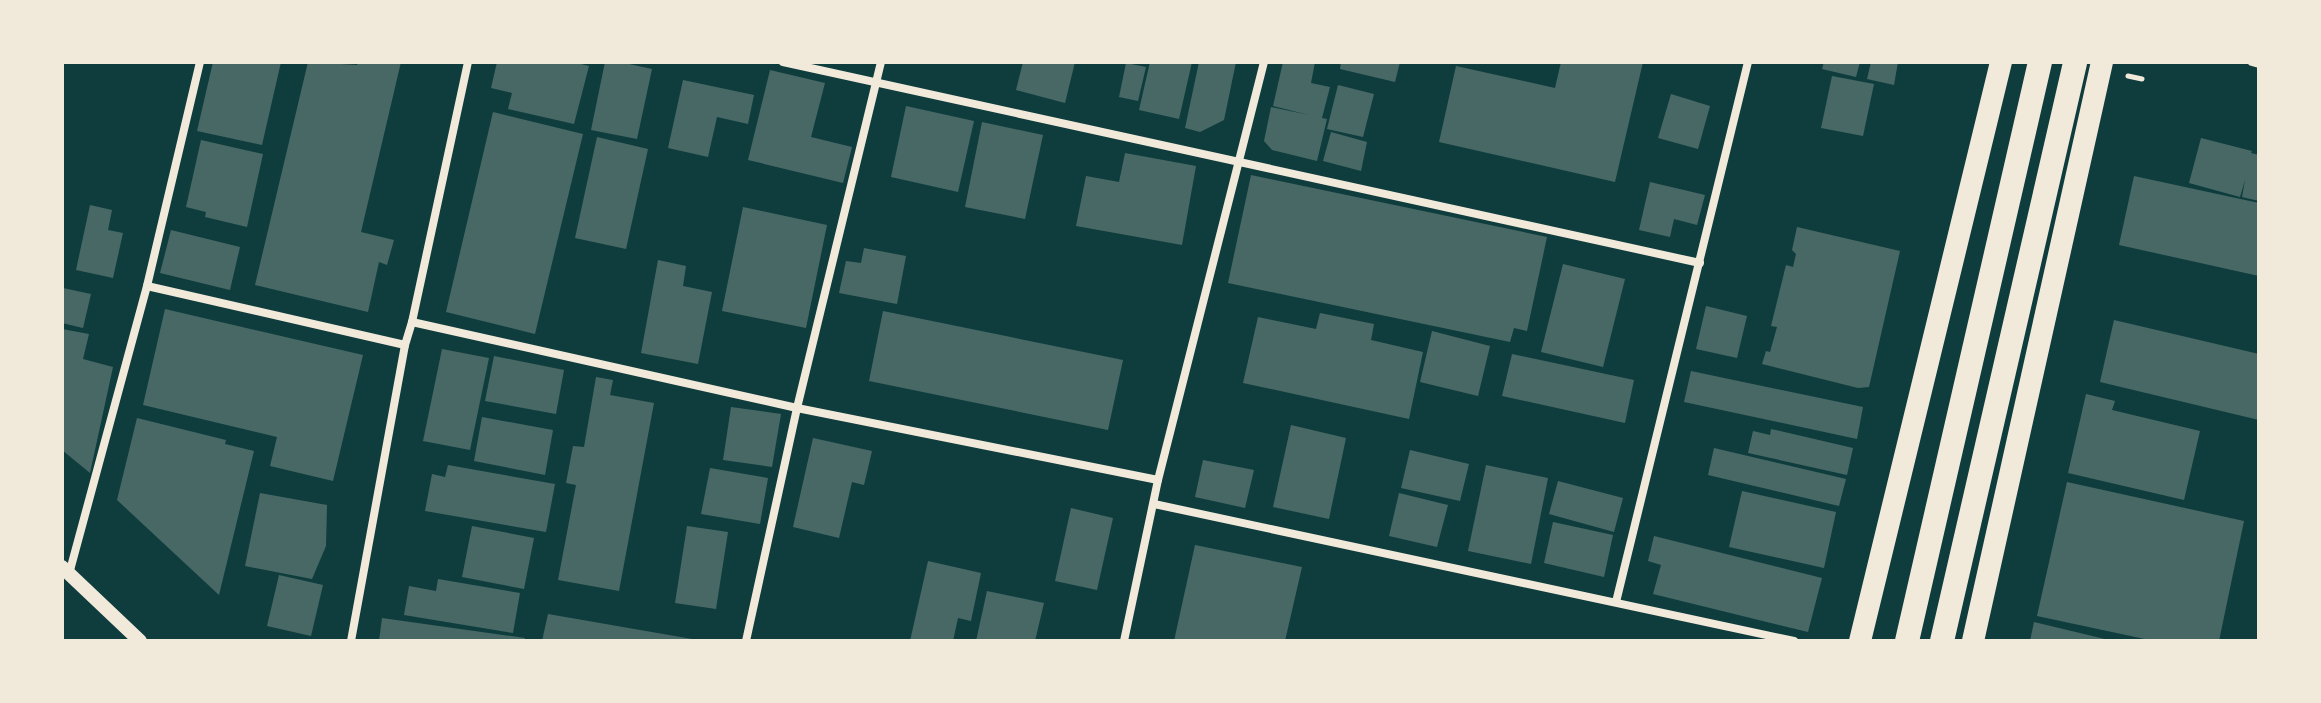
<svg xmlns="http://www.w3.org/2000/svg" width="2321" height="703" font-family="'Roboto Condensed',sans-serif">
  <style>
    .building { fill: #486865 }
    .lines { fill: none; stroke-linecap: round; stroke-linejoin: round }
    .path { stroke: #f1e9da; stroke-width: 5 }
    .minor { stroke: #f1e9da; stroke-width: 8 }
    .tertiary { stroke: #f1e9da; stroke-width: 14 }
    .trunk { stroke: #f1e9da; stroke-width: 22 }
    .motorway { stroke: #f1e9da; stroke-width: 24 }
  </style>
  <rect width="100%" height="100%" fill="#0f3d3e"/>
  <g class="building">
    <polygon points="213,62 281,62 262,145 197,131"/>
    <polygon points="308,62 357,65 358,62 401,62 361,232 394,240 387,265 379,262 368,312 255,285"/>
    <polygon points="497,62 573,62 589,66 574,124 508,109 512,93 491,88"/>
    <polygon points="605,62 620,62 652,69 637,139 591,130"/>
    <polygon points="1023,62 1075,62 1065,103 1016,90"/>
    <polygon points="1150,62 1192,62 1179,119 1139,110"/>
    <polygon points="1199,62 1236,62 1224,120 1200,132 1185,128"/>
    <polygon points="1283,62 1315,62 1311,83 1330,87 1322,118 1327,119 1317,161 1272,150 1264,141 1271,107 1309,115 1273,106"/>
    <polygon points="1341,62 1400,62 1395,82 1340,69"/>
    <polygon points="1561,62 1643,62 1615,182 1439,142 1456,66 1555,88"/>
    <polygon points="1824,62 1860,62 1856,77 1822,69"/>
    <polygon points="1871,62 1898,62 1894,85 1867,79"/>
    <polygon points="1126,63 1146,67 1138,101 1119,97"/>
    <polygon points="770,70 825,83 811,137 852,147 843,183 748,160"/>
    <polygon points="1832,76 1874,84 1863,136 1821,128"/>
    <polygon points="683,80 754,95 748,124 717,117 708,157 668,148"/>
    <polygon points="1338,85 1374,94 1363,137 1327,129"/>
    <polygon points="1671,94 1710,106 1698,149 1658,138"/>
    <polygon points="906,106 974,121 958,192 891,177"/>
    <polygon points="493,112 583,134 535,334 446,312"/>
    <polygon points="982,122 1043,135 1025,219 965,207"/>
    <polygon points="1331,132 1367,142 1361,171 1323,161"/>
    <polygon points="597,137 648,149 626,249 575,238"/>
    <polygon points="2201,138 2252,151 2251,153 2259,155 2259,201 2242,197 2245,180 2240,197 2189,183"/>
    <polygon points="201,140 263,154 247,227 205,217 206,212 186,207"/>
    <polygon points="1125,153 1196,166 1182,245 1076,226 1086,176 1119,182"/>
    <polygon points="1251,175 1547,237 1527,331 1514,328 1510,342 1228,283"/>
    <polygon points="2134,176 2259,203 2259,276 2119,245"/>
    <polygon points="1650,182 1705,195 1697,225 1674,219 1670,237 1639,230"/>
    <polygon points="90,205 112,210 108,230 123,233 113,278 76,270"/>
    <polygon points="743,207 827,225 806,328 722,311"/>
    <polygon points="1797,227 1900,251 1869,387 1858,388 1762,364 1766,351 1770,352 1777,327 1771,326 1786,265 1793,267 1796,254 1792,250"/>
    <polygon points="171,230 240,247 230,290 160,273"/>
    <polygon points="864,248 906,256 897,304 839,293 846,261 861,263"/>
    <polygon points="658,260 686,266 683,286 712,292 698,364 641,353"/>
    <polygon points="1563,264 1625,279 1603,367 1541,352"/>
    <polygon points="63,288 91,294 83,328 62,323"/>
    <polygon points="1706,306 1747,316 1737,358 1696,349"/>
    <polygon points="165,309 363,355 333,481 270,466 277,437 143,405"/>
    <polygon points="883,311 1123,360 1108,430 869,381"/>
    <polygon points="1320,313 1374,324 1371,340 1423,352 1409,419 1243,383 1258,317 1316,329"/>
    <polygon points="2114,320 2259,354 2259,420 2100,382"/>
    <polygon points="62,329 89,334 83,359 113,367 90,473 62,450"/>
    <polygon points="1432,331 1490,346 1478,396 1420,382"/>
    <polygon points="442,349 489,358 470,450 423,441"/>
    <polygon points="1512,354 1634,380 1625,423 1502,396"/>
    <polygon points="494,356 564,370 556,414 485,401"/>
    <polygon points="1691,371 1863,407 1857,439 1684,402"/>
    <polygon points="596,377 613,380 610,395 654,403 619,591 558,580 576,485 566,483 573,446 584,447"/>
    <polygon points="2086,394 2115,401 2112,410 2200,431 2184,500 2068,473"/>
    <polygon points="731,407 781,414 772,467 723,460"/>
    <polygon points="482,417 553,430 545,475 474,461"/>
    <polygon points="137,418 226,440 225,444 254,451 219,595 117,500"/>
    <polygon points="1291,425 1346,438 1329,519 1273,507"/>
    <polygon points="1771,429 1853,448 1847,475 1748,453 1753,431 1770,435"/>
    <polygon points="813,438 872,451 864,485 852,482 839,538 793,527"/>
    <polygon points="1714,448 1846,479 1839,506 1708,475"/>
    <polygon points="1410,450 1469,464 1460,501 1401,488"/>
    <polygon points="1203,460 1254,470 1245,508 1195,497"/>
    <polygon points="448,465 555,484 546,532 425,511 432,474 445,477"/>
    <polygon points="1486,465 1548,478 1531,564 1468,551"/>
    <polygon points="710,468 768,478 760,524 701,514"/>
    <polygon points="1558,481 1623,498 1614,532 1549,514"/>
    <polygon points="2067,482 2244,521 2219,641 2154,641 2037,616"/>
    <polygon points="1742,491 1836,512 1824,568 1729,547"/>
    <polygon points="260,493 327,505 326,546 312,579 245,566"/>
    <polygon points="1399,493 1448,505 1437,547 1389,536"/>
    <polygon points="1071,508 1113,518 1097,590 1055,581"/>
    <polygon points="1553,522 1613,535 1604,577 1544,563"/>
    <polygon points="472,526 534,538 524,589 462,577"/>
    <polygon points="687,526 728,532 716,609 675,603"/>
    <polygon points="1654,536 1822,578 1808,632 1653,594 1661,565 1648,561"/>
    <polygon points="1195,545 1302,567 1285,641 1174,641"/>
    <polygon points="928,561 981,573 971,621 958,618 953,641 910,641"/>
    <polygon points="279,575 323,585 311,636 267,626"/>
    <polygon points="438,579 520,593 513,633 404,615 409,586 436,591"/>
    <polygon points="987,591 1044,603 1035,641 976,641"/>
    <polygon points="548,614 692,639 691,641 542,641"/>
    <polygon points="382,618 525,638 524,641 379,641"/>
    <polygon points="2034,622 2109,640 2109,641 2030,641"/>
  </g>
  <g class="lines">
    <polyline class="path" points="2128,76 2142,79"/>
    <g class="minor">
      <polyline points="783,62 1700,263"/>
      <polyline points="2252,62 2259,64"/>
      <polyline points="147,286 405,345"/>
      <polyline points="412,322 797,408 1158,480"/>
      <polyline points="1154,504 1794,641"/>
      <polyline points="69,574 147,286 200,62"/>
      <polyline points="1616,602 1748,62"/>
      <polyline points="351,641 405,345 412,322 468,62"/>
      <polyline points="746,641 797,408 881,62"/>
      <polyline points="1124,641 1158,480 1264,62"/>
    </g>
    <polyline class="tertiary" points="62,567 140,641"/>
    <g class="trunk">
      <polyline points="1860,641 2001,62"/>
      <polyline points="1973,641 2102,62"/>
    </g>
    <g class="motorway">
      <polyline points="1907,641 2040,62"/>
      <polyline points="1942,641 2075,63"/>
    </g>
  </g>
  <rect width="2321" height="703" fill="none" stroke="#f1e9da" stroke-width="128"/>
</svg>
